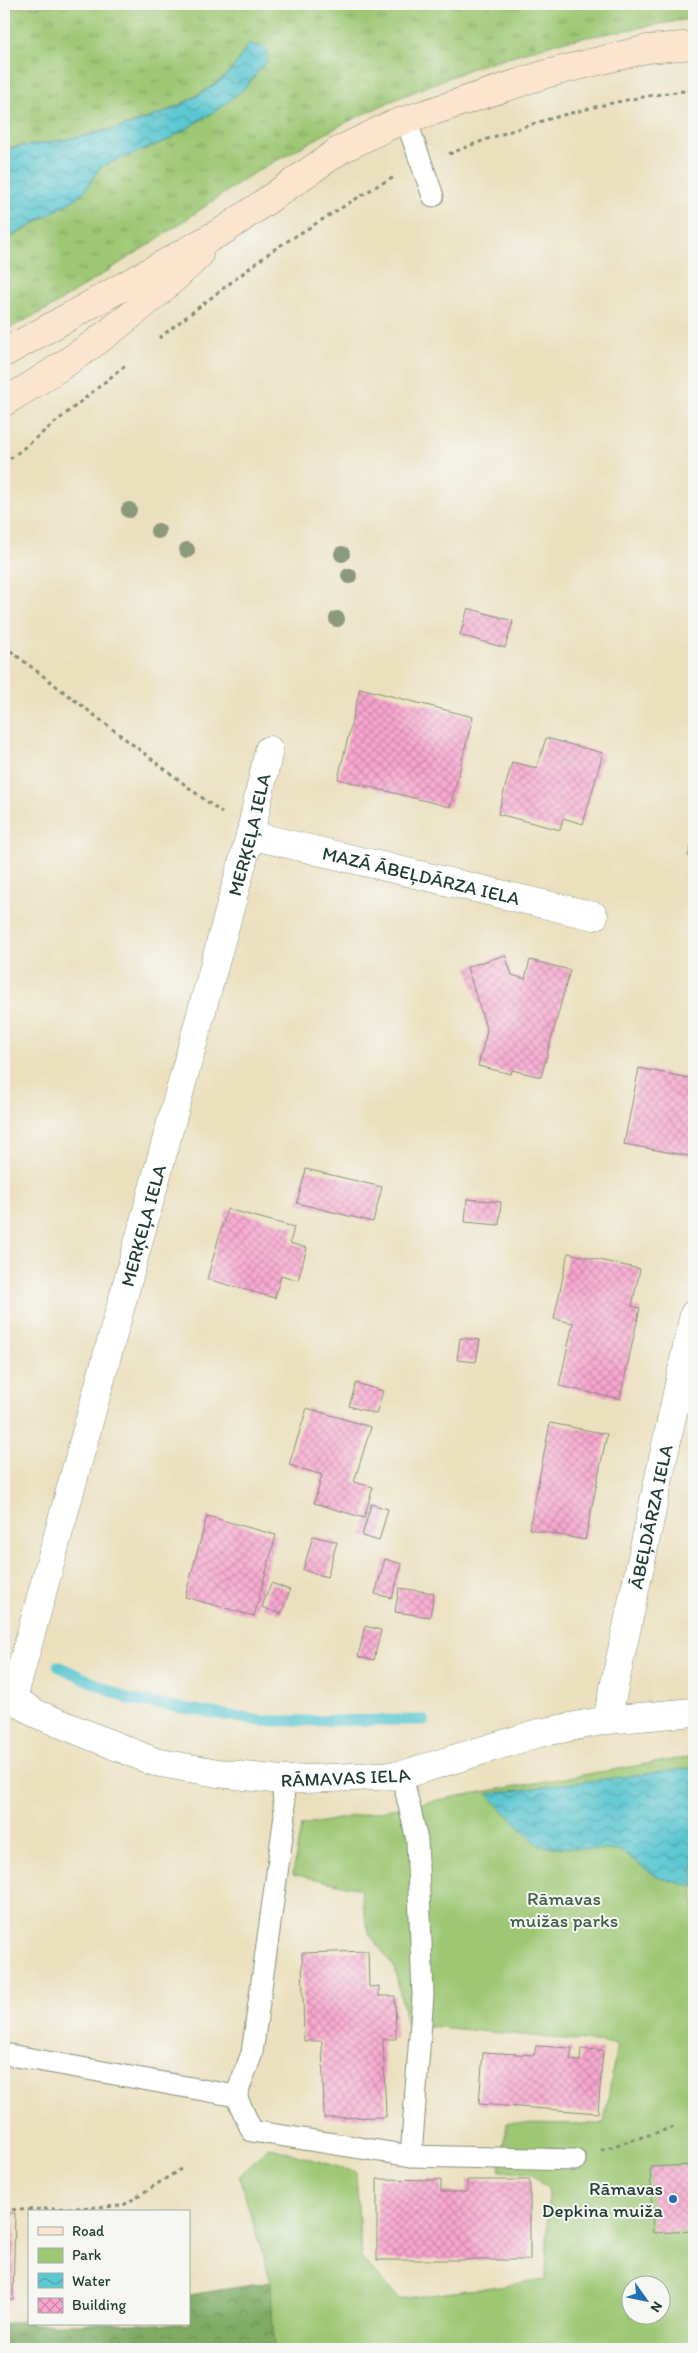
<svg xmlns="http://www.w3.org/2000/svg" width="698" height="2353" font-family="Itim,sans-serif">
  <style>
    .grass { fill: url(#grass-tufts); stroke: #5e8254 }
    .forest { fill: url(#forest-crowns); stroke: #4e744c }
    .park { fill: #9dc773; stroke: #5e8254; fill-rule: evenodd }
    .water { fill: url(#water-waves); stroke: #3d8282 }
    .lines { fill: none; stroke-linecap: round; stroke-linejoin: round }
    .stream { stroke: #5bc7d1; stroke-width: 11 }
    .building { fill: url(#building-cross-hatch) }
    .lane-casing { stroke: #858e79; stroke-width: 23 }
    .street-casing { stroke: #858e79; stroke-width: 29 }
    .secondary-casing { stroke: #858e79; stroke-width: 29 }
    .path { stroke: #858e79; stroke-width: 3; stroke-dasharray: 4 4; stroke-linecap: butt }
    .lane { stroke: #fff; stroke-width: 21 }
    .street { stroke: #fff; stroke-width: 28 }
    .secondary { stroke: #fbe5cf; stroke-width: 28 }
    .tree { fill: #8c9a7b }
    .poi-dot { fill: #1f6fb2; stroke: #f6f6f2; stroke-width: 2 }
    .labels { text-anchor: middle; stroke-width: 4; stroke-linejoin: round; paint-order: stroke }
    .street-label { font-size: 19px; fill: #1f3d34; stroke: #f6f6f2 }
    .park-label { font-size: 19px; fill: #3e6044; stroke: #f6f6f2 }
    .poi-label { font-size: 19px; fill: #1f3d34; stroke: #f6f6f2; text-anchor: end }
  </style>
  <defs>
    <pattern id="grass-tufts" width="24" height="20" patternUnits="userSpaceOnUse" patternTransform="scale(1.25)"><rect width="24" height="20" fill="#9dc773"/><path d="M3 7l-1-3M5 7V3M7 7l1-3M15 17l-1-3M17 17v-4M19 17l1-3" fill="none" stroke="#7fa35f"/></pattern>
    <pattern id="forest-crowns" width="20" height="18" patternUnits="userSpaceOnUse" patternTransform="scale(1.25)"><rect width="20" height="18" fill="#7eac65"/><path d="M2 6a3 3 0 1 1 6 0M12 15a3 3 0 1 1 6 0" fill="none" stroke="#678d54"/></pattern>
    <pattern id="water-waves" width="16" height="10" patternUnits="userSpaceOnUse" patternTransform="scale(1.25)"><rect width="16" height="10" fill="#5bc7d1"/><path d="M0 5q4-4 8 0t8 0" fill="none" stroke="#4ba3aa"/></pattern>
    <pattern id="building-cross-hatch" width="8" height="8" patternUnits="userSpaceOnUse" patternTransform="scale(1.25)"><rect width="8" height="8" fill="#f9a6cf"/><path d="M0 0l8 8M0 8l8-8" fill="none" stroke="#c988a9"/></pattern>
  </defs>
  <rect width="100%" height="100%" fill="#f6f6f2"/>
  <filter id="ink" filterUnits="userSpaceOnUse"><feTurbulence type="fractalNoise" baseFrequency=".02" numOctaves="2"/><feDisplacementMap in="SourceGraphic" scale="10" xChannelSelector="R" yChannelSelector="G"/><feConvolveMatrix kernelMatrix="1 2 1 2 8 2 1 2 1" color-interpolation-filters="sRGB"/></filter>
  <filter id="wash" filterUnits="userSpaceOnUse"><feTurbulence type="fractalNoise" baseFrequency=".0096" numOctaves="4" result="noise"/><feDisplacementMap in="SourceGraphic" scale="20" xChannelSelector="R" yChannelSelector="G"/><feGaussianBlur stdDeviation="1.12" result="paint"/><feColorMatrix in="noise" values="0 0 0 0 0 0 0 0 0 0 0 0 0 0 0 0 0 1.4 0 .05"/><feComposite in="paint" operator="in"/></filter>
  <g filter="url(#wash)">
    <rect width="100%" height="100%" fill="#ebe0be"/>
    <path class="grass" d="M 76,4 L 694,4 L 694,18 L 559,42 L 477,66 L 389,102 L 343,124 L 252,174 L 153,242 L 51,307 L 4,331 L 4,241 L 29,228 L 87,188 L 100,167 L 168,140 L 220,108 L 255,77 L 249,43 C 242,54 234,69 224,77 C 162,126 80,138 4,149 L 4,8 Z"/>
    <polygon class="forest" points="271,2282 274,2349 4,2349 4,2324 29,2320 29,2324 189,2324 189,2295"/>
    <path class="park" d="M 694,1756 L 694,2349 L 274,2349 L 271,2282 L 239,2176 L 268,2147 L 356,2172 L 361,2257 L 399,2299 L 546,2280 L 548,2189 L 530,2173 L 499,2171 L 507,2123 L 604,2124 L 617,2044 L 407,2024 L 394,1967 L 368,1932 L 360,1889 L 293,1874 L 301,1826 L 470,1794 ZM 630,2286 L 660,2286 L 660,2316 L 630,2316 Z"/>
    <g class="water">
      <path d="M 249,43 L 267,50 L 268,60 L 244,89 L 220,108 L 168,140 L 100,167 L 87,188 L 77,198 L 4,241 L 4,149 C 79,138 163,127 224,77 C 234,69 242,54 249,43 Z"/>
      <polygon points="692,1768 694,1769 694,1887 657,1877 621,1851 539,1846 487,1794"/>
    </g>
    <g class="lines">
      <polyline class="stream" points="58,1666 128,1699 261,1721 424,1720"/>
    </g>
    <g id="blocks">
      <g class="building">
        <polygon points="468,608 513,621 505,648 460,635"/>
        <polygon points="360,688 473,717 450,807 338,779"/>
        <polygon points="546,738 603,753 583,824 563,818 560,830 498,814 512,762 537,768"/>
        <polygon points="694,835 694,858 688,856"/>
        <polygon points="505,955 512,975 525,979 530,960 570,970 541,1077 512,1070 511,1074 478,1066 487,1031 467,967"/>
        <polygon points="639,1068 694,1079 694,1157 624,1144"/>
        <polygon points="306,1169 382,1187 373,1222 297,1203"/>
        <polygon points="467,1199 501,1202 499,1225 465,1222"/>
        <polygon points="227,1209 294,1227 290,1243 307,1248 298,1280 281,1275 275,1298 207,1279"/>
        <polygon points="568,1253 640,1269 632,1306 640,1308 620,1399 559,1386 573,1323 554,1319"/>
        <polygon points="460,1338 480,1340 476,1362 457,1360"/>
        <polygon points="356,1383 383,1391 376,1414 349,1406"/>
        <polygon points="307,1408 371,1427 354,1482 373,1487 364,1518 314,1503 322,1475 289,1465"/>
        <polygon points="550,1423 607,1434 585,1540 529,1529"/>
        <polygon points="371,1504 388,1509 379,1541 362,1536"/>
        <polygon points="207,1516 276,1535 254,1616 185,1597"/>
        <polygon points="313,1536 337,1542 327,1577 303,1570"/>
        <polygon points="385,1559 402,1564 392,1598 375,1594"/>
        <polygon points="271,1583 290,1590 281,1614 262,1607"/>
        <polygon points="399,1588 434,1593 430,1617 395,1612"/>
        <polygon points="365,1626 381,1630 374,1660 358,1657"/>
        <polygon points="368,1951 369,1987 379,1986 379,1996 395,1996 396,2039 383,2039 386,2117 324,2118 322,2041 304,2041 302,1953"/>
        <polygon points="536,2046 572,2048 570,2060 580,2061 581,2049 603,2050 598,2113 479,2104 483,2052 534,2055"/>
        <polygon points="694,2165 694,2231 653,2233 650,2167"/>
        <polygon points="377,2179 441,2180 441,2192 467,2192 467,2180 530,2180 530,2260 377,2260"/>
        <polygon points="4,2213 15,2213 13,2300 4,2300"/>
      </g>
    </g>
  </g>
  <g filter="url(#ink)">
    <use href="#blocks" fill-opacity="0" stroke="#858e79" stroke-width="1"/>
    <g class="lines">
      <defs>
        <g id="lane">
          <polyline points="406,120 433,196"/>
          <polyline points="4,2054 236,2096 252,2131 411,2156 423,1995 417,1840 402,1775"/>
          <polyline points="236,2096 252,2053 285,1815 282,1780"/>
          <polyline points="411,2156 575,2160"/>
        </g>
        <g id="street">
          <path id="s1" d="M 250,835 L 594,916"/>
          <path id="s2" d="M 4,1693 L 37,1714 L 155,1762 L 218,1773 L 282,1780 L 402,1775 L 539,1733 L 607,1720 L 694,1712"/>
          <path id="s3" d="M 13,1699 L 250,835 L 269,750"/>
          <path id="s4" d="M 607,1720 L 694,1314"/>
        </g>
        <g id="secondary">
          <polyline points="4,353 226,229 340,150 391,125 546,74 647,49 694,45"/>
          <path d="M 4,402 C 74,361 141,312 199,255"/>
        </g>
      </defs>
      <use href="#lane" class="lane-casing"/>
      <use href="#street" class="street-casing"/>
      <use href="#secondary" class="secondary-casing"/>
      <g class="path">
        <path d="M 449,154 C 521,124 617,97 694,90"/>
        <polyline points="159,338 273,250 380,184 395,177"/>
        <polyline points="4,464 127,364"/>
        <polyline points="4,646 222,813"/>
        <polyline points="601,2150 674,2127"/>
        <polyline points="4,2209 20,2210 122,2206 181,2169"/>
      </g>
      <use href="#lane" class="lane"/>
      <use href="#street" class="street"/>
      <use href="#secondary" class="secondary"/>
    </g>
    <g class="tree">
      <circle cx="129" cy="510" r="8"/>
      <circle cx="158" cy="531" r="8"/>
      <circle cx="187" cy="550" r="8"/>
      <circle cx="342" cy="554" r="8"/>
      <circle cx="349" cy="576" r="8"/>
      <circle cx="337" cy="619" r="8"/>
    </g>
  </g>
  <circle class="poi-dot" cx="673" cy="2199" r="5"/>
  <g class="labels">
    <g class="street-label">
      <text dy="7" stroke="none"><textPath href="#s3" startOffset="896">MERĶEĻA IELA</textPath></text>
      <text dy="7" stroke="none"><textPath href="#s1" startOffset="176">MAZĀ ĀBEĻDĀRZA IELA</textPath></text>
      <text dy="7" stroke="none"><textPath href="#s3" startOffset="491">MERĶEĻA IELA</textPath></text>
      <text dy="7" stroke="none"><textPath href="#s4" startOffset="208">ĀBEĻDĀRZA IELA</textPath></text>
      <text dy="7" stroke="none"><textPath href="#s2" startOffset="358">RĀMAVAS IELA</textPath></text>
    </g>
    <g class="park-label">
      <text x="564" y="1905">Rāmavas<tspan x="564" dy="22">muižas parks</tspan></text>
    </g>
    <g class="poi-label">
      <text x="663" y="2195">Rāmavas<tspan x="663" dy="22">Depkina muiža</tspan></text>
    </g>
  </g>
  <rect width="698" height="2353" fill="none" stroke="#f6f6f2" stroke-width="20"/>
  <rect x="28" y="2210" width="162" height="115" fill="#f6f6f2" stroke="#a0aca6"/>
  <rect x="38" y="2227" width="25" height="8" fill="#fbe5cf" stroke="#a0aca6"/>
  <text x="72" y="2236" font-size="15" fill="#1f3d34">Road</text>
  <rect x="38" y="2248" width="25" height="15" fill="#9dc773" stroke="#a0aca6"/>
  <text x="72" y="2260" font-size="15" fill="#1f3d34">Park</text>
  <rect x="38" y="2273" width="25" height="15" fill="url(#water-waves)" stroke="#a0aca6"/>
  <text x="72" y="2286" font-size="15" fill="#1f3d34">Water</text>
  <rect x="38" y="2298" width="25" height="15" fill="url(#building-cross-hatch)" stroke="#a0aca6"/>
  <text x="72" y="2310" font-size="15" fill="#1f3d34">Building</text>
  <g transform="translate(646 2300) rotate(123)"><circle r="24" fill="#f6f6f2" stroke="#a0aca6"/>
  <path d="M0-4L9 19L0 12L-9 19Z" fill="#1f6fb2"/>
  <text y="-8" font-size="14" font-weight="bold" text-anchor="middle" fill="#1f3d34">N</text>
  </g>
</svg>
